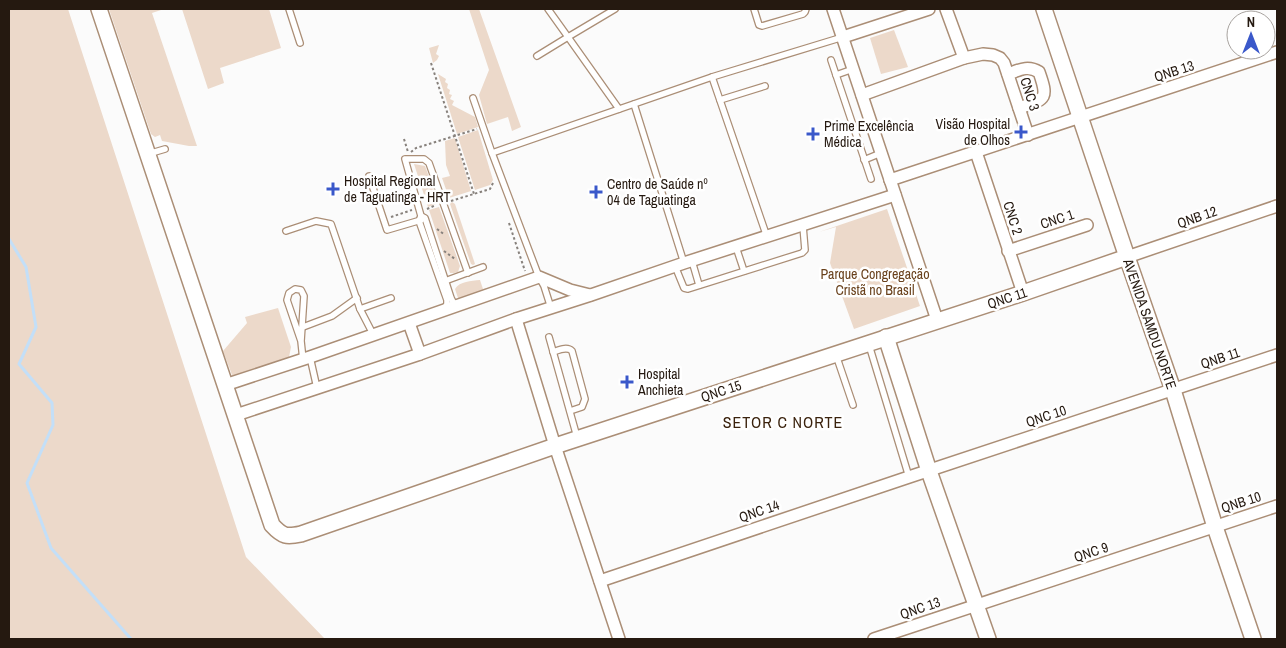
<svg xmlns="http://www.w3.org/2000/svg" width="1286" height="648" font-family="'Archivo Narrow',sans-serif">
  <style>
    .green { fill: #ecd9ca }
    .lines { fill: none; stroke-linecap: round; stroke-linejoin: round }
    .stream { stroke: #c3dff8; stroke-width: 3 }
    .lane-casing { stroke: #ab8e76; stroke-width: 8 }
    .street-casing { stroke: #ab8e76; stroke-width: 14 }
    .secondary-casing { stroke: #ab8e76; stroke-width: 18 }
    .path { stroke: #87817c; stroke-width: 2; stroke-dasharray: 2.5 2.5; stroke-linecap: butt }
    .lane { stroke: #fff; stroke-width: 5.5 }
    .street { stroke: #fff; stroke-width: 11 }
    .secondary { stroke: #fff; stroke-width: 15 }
    .poi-dot { fill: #3a58ca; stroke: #fff; stroke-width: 2 }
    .labels { text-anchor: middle; stroke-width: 5; stroke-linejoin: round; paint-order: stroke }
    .street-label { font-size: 14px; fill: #251910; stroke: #fff }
    .poi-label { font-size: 14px; fill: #251910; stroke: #fff; text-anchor: start }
    .park-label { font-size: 14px; fill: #69411c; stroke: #fff }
    .quarter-label { font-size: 16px; letter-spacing: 1px; fill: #3b230e; stroke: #fff }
  </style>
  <rect width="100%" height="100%" fill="#fbfbfb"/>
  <g class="green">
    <polygon points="9,9 68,9 246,557 325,639 9,639"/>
    <polygon points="109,9 164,9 152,13 197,146 189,146 162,141 160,135 155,137 151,134"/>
    <polygon points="182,9 269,9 281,48 220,68 224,83 208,89"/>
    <polygon points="469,9 479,9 521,127 512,131 508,117 487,124 479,95 489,70"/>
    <polygon points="894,30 908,67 881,74 870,38"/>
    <polygon points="439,45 436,54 439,56 437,60 433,63 429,48"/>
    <polygon points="438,74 446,79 445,82 448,84 447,88 450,90 449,94 452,95 450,99 454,101 452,105 475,117 478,127 457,134"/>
    <polygon points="478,130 493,180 490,185 475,190 458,137"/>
    <polygon points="455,138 471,191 449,198 442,178 450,176 446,165 445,141"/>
    <polygon points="414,164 425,166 439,203 428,207"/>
    <polygon points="452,202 455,204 475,264 473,265 471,264 450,204"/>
    <polygon points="439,207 460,266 458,272 454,273 450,273 429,210"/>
    <polygon points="887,209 920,306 854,329 830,263 836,227 819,232"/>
    <path d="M 480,280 L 483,289 L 492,287 L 493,290 L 460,299 L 458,298 L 455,289 C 460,281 471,281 480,280 Z"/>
    <polygon points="278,308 291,347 289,357 236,375 232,375 223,351 247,323 245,317"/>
  </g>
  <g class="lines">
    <polyline class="stream" points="9,239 26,267 36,327 19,364 52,403 53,425 27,483 51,548 131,639"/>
    <defs>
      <g id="lane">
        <polyline points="289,9 300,43"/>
        <polyline points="548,9 568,37 615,9"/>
        <polyline points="754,9 759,25 762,26 803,14 805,12 806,9"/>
        <polyline points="537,56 568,37 619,109"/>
        <polyline points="831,60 871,179"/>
        <polyline points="836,75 853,69"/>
        <polyline points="712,77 767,237"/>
        <polyline points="473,98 492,153 539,277 544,286 551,308"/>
        <polyline points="720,100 765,86"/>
        <polyline points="634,104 684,263"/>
        <polyline points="492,153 712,77 843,37"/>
        <polyline points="148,154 165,149"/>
        <polyline points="864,160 881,153"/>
        <polyline points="369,176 387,230 421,220"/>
        <polyline points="421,216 425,218 451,298 453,302 457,305"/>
        <polyline points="286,231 316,221 331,224 360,309 374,336"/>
        <polyline points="736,247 744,271"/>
        <polyline points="692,261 699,285"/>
        <polyline points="675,266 684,288 688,289 802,253 805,250 803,226"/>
        <polyline points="445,281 483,267"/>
        <polyline points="445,308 447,304 447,300 419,221 421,216 405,159 424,159 429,163 468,273"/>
        <polyline points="360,309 391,298"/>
        <polyline points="303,327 332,316 357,298"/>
        <polyline points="549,337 577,437"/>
        <polyline points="301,341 287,300 289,293 295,289 301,290 304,296 301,341 303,360"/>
        <polyline points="869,345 909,477"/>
        <path d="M 553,352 C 559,350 567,346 572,351 L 585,399 L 582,407 L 570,411"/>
        <polyline points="836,355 853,405"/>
        <polyline points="310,357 317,388"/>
      </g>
      <g id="street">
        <polyline points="833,9 937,320"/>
        <polyline points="946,9 964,58"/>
        <polyline points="843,37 929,9"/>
        <path d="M 1008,74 C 1019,70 1028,65 1039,72 C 1049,100 1045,99 1019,108"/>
        <polyline points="862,95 964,58 983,54 993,55 1000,58 1004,63 1028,135"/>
        <polyline points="976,152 1023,293"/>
        <polyline points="890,180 1277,52"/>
        <polyline points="1008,251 1087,225"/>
        <polyline points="1127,257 1277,206"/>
        <polyline points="516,319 555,446 619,639"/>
        <polyline points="409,323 420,354"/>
        <polyline points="225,385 310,357 539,277 570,290 590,295"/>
        <polyline points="236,415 420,354 516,319 591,295 684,263 895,195"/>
        <polyline points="600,581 909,477 1277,355"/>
        <polyline points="874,639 1277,506"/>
      </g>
      <g id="secondary">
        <path d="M 99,9 L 272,525 C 283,537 287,537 301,534 L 555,446 L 1023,293 L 1127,257"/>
        <polyline points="1044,9 1127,257 1173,390 1215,527 1253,639"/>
        <polyline points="886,337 929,471 988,639"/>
      </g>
    </defs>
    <use href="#lane" class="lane-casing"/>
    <use href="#street" class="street-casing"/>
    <use href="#secondary" class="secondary-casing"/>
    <g class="path">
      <polyline points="431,63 474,194"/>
      <polyline points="404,139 408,152"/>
      <polyline points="411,152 416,148 477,129"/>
      <polyline points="451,201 490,189 494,181"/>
      <polyline points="427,209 436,205"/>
      <polyline points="391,217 412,210"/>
      <polyline points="509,223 525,271"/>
      <polyline points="437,229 445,235"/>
      <polyline points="444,251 455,259"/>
    </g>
    <use href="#lane" class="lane"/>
    <use href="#street" class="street"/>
    <use href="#secondary" class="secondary"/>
  </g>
  <g class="poi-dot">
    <path d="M1018.5 124.5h5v5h5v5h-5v5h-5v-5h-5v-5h5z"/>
    <path d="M810.5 126.5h5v5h5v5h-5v5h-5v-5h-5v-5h5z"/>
    <path d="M330.5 181.5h5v5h5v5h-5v5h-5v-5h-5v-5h5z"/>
    <path d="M593.5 184.5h5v5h5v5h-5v5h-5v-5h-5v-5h5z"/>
    <path d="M624.5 374.5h5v5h5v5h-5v5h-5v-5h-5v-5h5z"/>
  </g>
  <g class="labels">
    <g class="street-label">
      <text transform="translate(1174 71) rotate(-18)" y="5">QNB 13</text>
      <text transform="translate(1030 94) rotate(72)" y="5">CNC 3</text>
      <text transform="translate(1197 217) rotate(-19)" y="5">QNB 12</text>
      <text transform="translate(1013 218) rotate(72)" y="5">CNC 2</text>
      <text transform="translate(1057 219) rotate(-18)" y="5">CNC 1</text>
      <text transform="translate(1007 298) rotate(-18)" y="5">QNC 11</text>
      <text transform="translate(1150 324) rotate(71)" y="5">AVENIDA SAMDU NORTE</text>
      <text transform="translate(1220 358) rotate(-18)" y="5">QNB 11</text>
      <text transform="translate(721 391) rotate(-18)" y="5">QNC 15</text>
      <text transform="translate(1046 416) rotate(-18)" y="5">QNC 10</text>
      <text transform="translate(1241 502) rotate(-18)" y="5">QNB 10</text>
      <text transform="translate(759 511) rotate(-19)" y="5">QNC 14</text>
      <text transform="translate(1091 552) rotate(-18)" y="5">QNC 9</text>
      <text transform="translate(920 608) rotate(-19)" y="5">QNC 13</text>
    </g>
    <g class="poi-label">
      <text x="1010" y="129" text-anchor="end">Visão Hospital<tspan x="1010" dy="16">de Olhos</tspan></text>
      <text x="824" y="131">Prime Excelência<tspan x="824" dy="16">Médica</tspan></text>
      <text x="344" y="186">Hospital Regional<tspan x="344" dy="16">de Taguatinga - HRT</tspan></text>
      <text x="607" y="189">Centro de Saúde nº<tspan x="607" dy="16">04 de Taguatinga</tspan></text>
      <text x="638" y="379">Hospital<tspan x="638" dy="16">Anchieta</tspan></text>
    </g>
    <g class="park-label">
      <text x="875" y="279">Parque Congregação<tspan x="875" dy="16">Cristã no Brasil</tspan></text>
    </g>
    <g class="quarter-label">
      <text x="783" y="428">SETOR C NORTE</text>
    </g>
  </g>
  <rect width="1286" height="648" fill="none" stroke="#251910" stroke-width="20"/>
  <g transform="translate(1251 35)"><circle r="24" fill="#ffffff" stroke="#a8a39f"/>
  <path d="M0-4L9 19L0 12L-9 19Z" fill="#3a58ca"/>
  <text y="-8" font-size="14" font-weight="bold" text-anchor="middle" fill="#251910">N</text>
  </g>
</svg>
